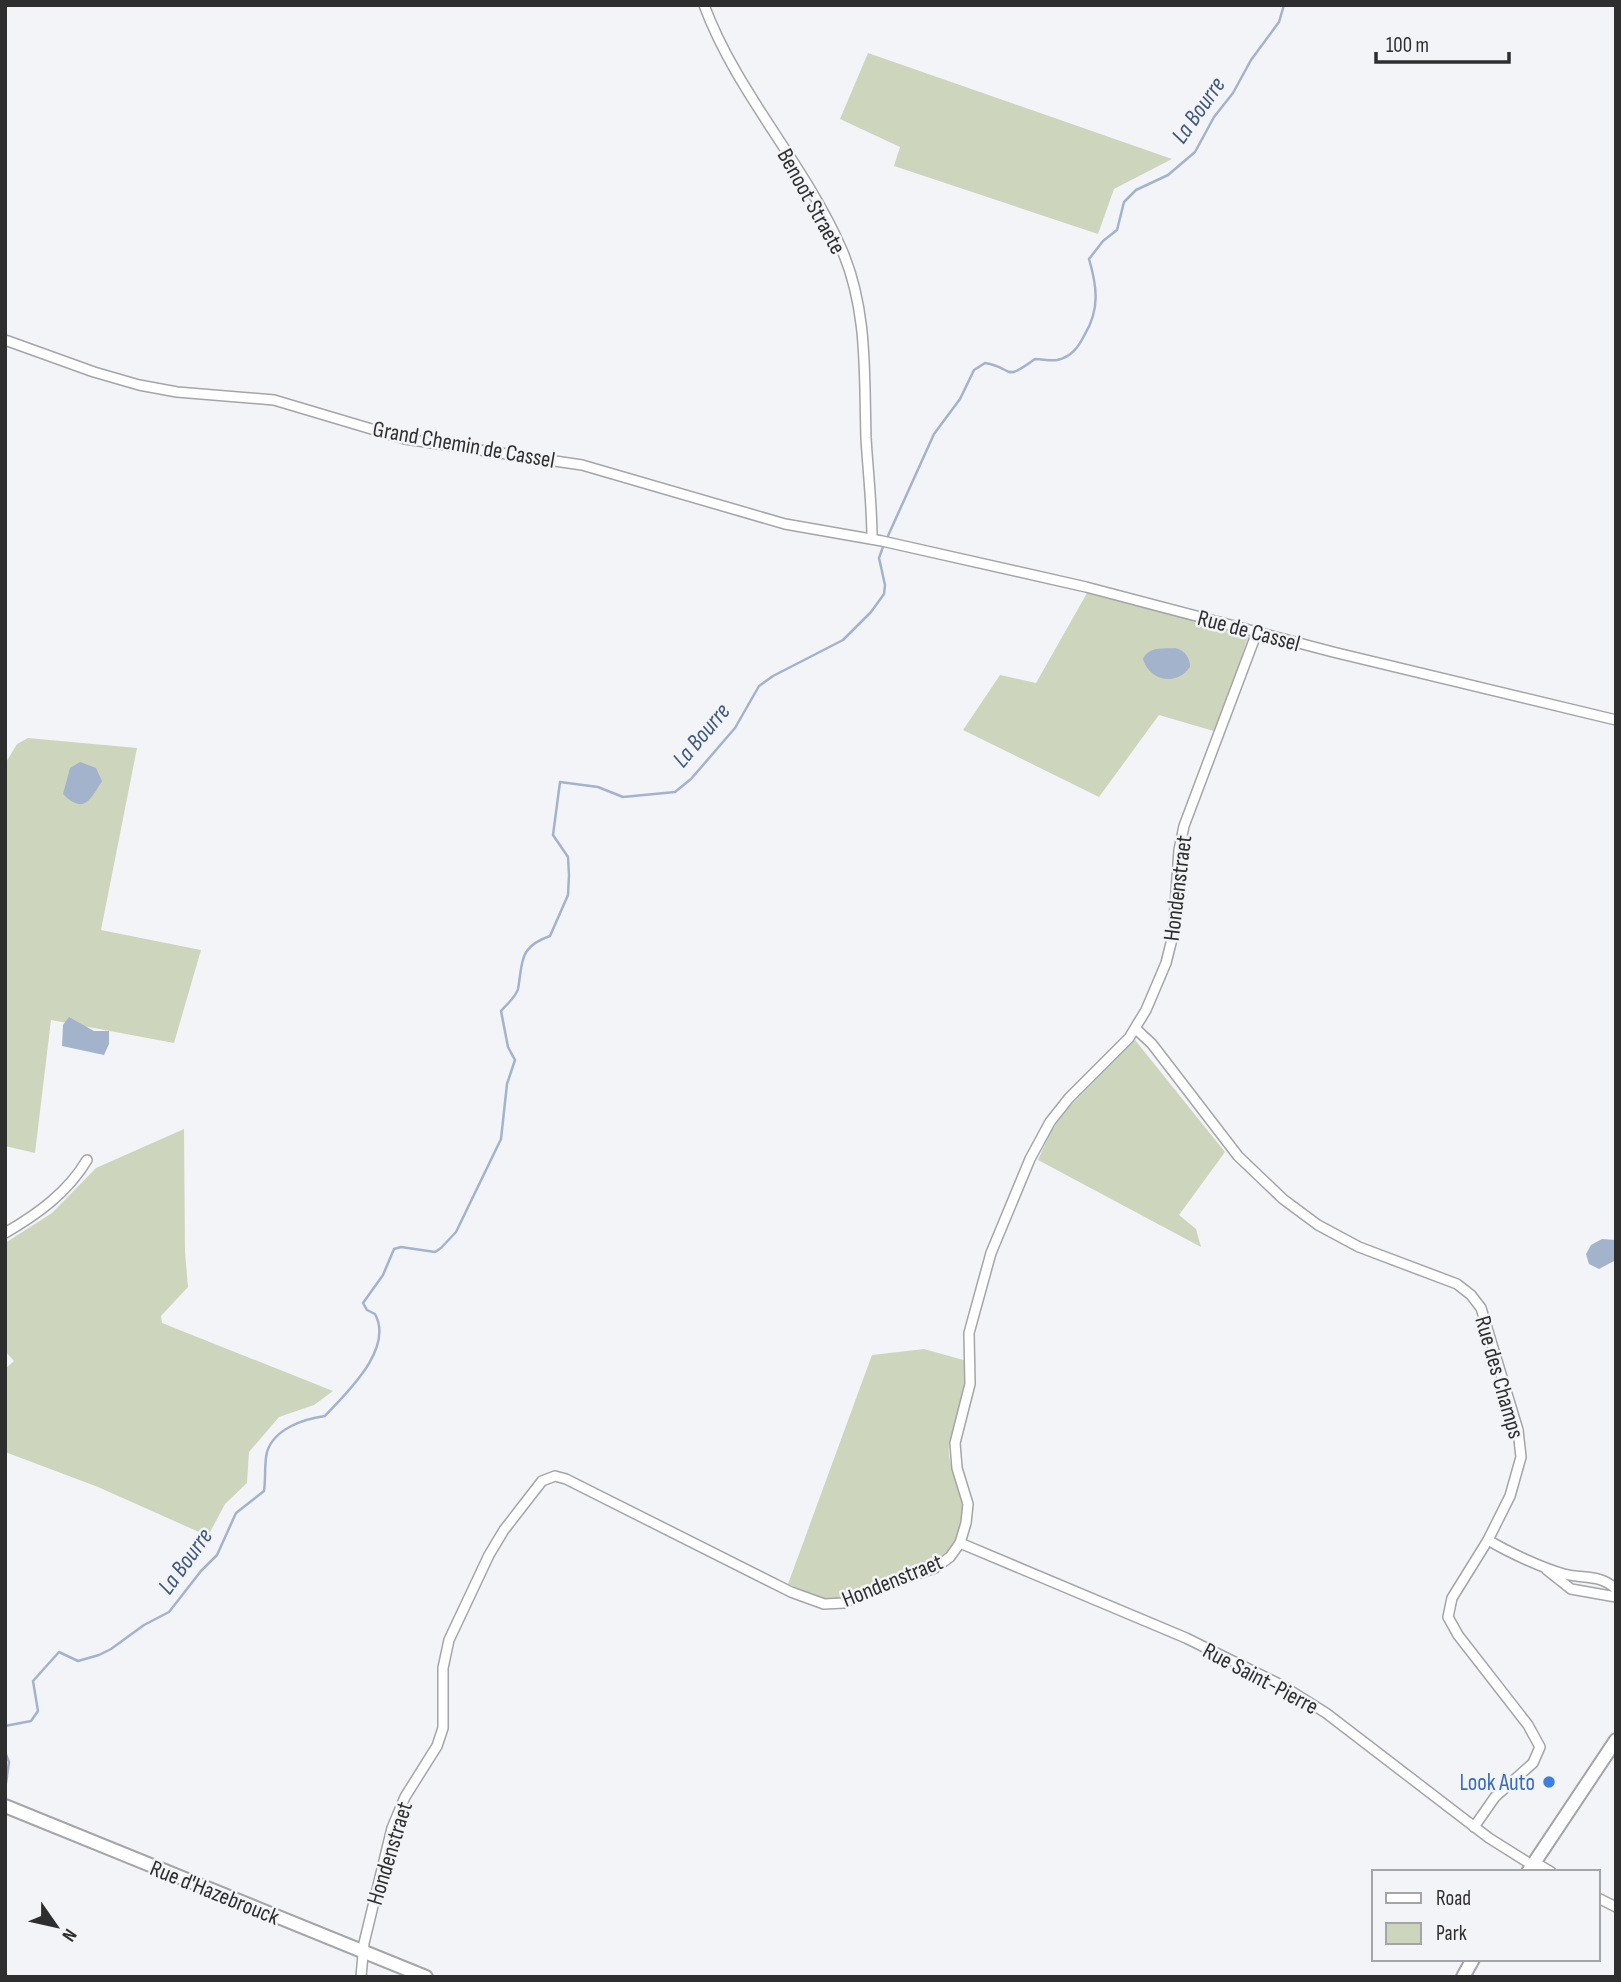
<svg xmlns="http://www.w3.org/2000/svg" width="1621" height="1982" font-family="'Sofia Sans Condensed',sans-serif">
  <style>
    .green { fill: #ced5bd }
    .water { fill: #a3b3cc }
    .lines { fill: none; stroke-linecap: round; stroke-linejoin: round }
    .stream { stroke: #a3b3cc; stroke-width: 2.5 }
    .street-casing { stroke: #a4a5a8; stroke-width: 12 }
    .secondary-casing { stroke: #a4a5a8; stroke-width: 16 }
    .street { stroke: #fff; stroke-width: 9 }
    .secondary { stroke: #fff; stroke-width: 12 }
    .shop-dot { fill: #3f7fe0; stroke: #f3f4f8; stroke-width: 2.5 }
    .labels { text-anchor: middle; stroke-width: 5; stroke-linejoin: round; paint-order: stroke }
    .street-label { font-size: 23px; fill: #2e2e2f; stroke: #f3f4f8 }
    .shop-label { font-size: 23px; fill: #366cbe; stroke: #f3f4f8; text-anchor: end }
    .water-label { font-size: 24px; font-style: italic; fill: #3e577d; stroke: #f3f4f8 }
  </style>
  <rect width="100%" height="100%" fill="#f3f4f8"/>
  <g class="green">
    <polygon points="868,53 1172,159 1114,189 1098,234 894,166 900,147 840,119"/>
    <polygon points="1087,593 1249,634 1217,732 1159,715 1099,797 963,730 1000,675 1036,683"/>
    <polygon points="28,738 137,748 101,930 201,950 174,1043 51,1020 35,1153 5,1146 5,764 17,744"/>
    <polygon points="1135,1040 1225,1152 1179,1215 1196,1229 1201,1247 1038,1160 1051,1131 1070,1106"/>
    <polygon points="184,1129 185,1252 188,1287 161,1316 162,1323 333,1391 314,1405 279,1417 249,1452 247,1483 225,1504 208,1536 98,1487 5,1452 5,1369 14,1361 5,1351 5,1243 52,1213 96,1168"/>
    <path d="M 924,1349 L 967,1361 C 966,1376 966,1390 962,1404 C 958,1418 951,1430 949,1445 C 947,1464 957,1479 962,1497 C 969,1522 956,1548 936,1563 L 838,1601 L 827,1601 L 788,1584 L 872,1355 Z"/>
  </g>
  <g class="water">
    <path d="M 1175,648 C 1185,650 1190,658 1190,667 C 1177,686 1150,682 1143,659 C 1149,646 1163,649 1175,648 Z"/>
    <path d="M 80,762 L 96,768 L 102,781 C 90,800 84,815 63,794 L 70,768 Z"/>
    <polygon points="69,1017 94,1031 109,1031 109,1044 104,1055 62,1046 63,1025"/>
    <polygon points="1602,1239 1616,1240 1616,1260 1599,1269 1589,1264 1586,1254 1591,1245"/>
  </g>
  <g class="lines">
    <g class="stream">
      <path d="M 887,538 L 934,434 L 960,399 L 974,370 L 985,363 C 1015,368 1002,383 1035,359 C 1042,359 1051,361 1057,360 C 1072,357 1079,346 1085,334 C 1100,309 1097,286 1089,259 L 1103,241 L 1117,230 L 1124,202 L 1136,190 L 1168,175 L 1195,152 L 1214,117 L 1233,93 L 1251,60 L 1279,22 L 1284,5"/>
      <path d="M 5,1726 L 31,1721 L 38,1711 L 33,1681 L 59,1652 L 78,1661 L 99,1655 L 111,1649 L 144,1625 L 169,1612 L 201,1571 L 217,1555 L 236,1513 L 264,1491 C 266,1478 264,1464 267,1452 C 274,1429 303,1419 325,1416 C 347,1392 394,1349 375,1314 L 367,1310 L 363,1303 L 383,1275 L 394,1249 L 401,1247 L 435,1252 L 441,1248 L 456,1232 L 501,1139 L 507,1084 L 515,1060 L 508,1047 L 501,1011 C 506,1005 516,997 518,989 C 523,962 518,947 550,936 L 568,895 L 569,875 L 568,857 L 553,835 L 560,782 L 598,787 L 623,797 L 675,792 L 691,779 L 735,728 L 759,686 L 773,676 L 843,640 L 871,612 L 884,594 L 885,585 L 879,558 L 884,544"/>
      <polyline points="5,1752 9,1762 5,1790"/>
    </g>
    <defs>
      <g id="street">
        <path d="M 704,5 C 737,94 805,164 842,250 C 868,311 864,374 866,438 C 868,472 872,505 872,539"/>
        <polyline points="5,340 94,372 139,385 177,392 274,400 405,439 582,465 785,524 882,541 1086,587 1333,652 1616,720"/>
        <polyline points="1136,1029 1152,1044 1238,1156 1283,1199 1318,1225 1359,1247 1457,1284 1471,1295 1481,1308 1518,1430 1521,1457 1510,1496 1488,1540 1452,1598 1448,1617 1458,1635 1528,1725 1540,1747 1533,1763 1495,1797 1474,1827"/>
        <path d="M 5,1233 C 38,1214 68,1192 87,1160"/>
        <path d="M 1488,1540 C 1508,1552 1542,1568 1564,1574 C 1584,1579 1600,1574 1616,1589"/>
        <polyline points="960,1543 1186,1638 1283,1686 1326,1713 1489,1838 1532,1865"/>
        <polyline points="1547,1570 1571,1589 1616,1597"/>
        <polyline points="1534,1862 1551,1872"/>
        <polyline points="1598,1898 1616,1907"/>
        <polyline points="361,1977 364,1943 392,1828 405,1797 437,1746 443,1728 443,1668 449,1640 489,1555 504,1530 542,1481 555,1476 566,1479 791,1592 824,1604 844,1603 880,1586 935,1568 950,1557 960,1543 966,1523 968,1504 957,1468 955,1443 970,1384 969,1333 991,1253 1030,1159 1050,1122 1069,1098 1129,1038 1146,1010 1166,963 1173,935 1179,850 1184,826 1257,632"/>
      </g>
      <g id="secondary">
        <polyline points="5,1806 426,1977"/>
        <polyline points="1528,1872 1616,1740"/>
        <polyline points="1463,1977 1473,1959"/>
      </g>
    </defs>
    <use href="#street" class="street-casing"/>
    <use href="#secondary" class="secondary-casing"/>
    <use href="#street" class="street"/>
    <use href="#secondary" class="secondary"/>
  </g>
  <circle class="shop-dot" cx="1549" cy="1782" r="7"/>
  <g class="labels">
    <g class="street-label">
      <text transform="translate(812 201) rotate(61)" y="8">Benoot Straete</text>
      <text transform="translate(464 444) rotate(10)" y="8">Grand Chemin de Cassel</text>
      <text transform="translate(1249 630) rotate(15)" y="8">Rue de Cassel</text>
      <text transform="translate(1177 888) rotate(-83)" y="8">Hondenstraet</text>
      <text transform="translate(1500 1377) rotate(74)" y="8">Rue des Champs</text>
      <text transform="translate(892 1580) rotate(-22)" y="8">Hondenstraet</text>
      <text transform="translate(1261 1678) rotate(28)" y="8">Rue Saint-Pierre</text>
      <text transform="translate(389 1853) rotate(-73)" y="8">Hondenstraet</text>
      <text transform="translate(215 1892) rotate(22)" y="8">Rue d'Hazebrouck</text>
    </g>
    <g class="shop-label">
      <text x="1535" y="1790">Look Auto</text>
    </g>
    <g class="water-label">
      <text transform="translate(1198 110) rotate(-55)" y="8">La Bourre</text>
      <text transform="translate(701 735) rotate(-50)" y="8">La Bourre</text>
      <text transform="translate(185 1561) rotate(-54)" y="8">La Bourre</text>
    </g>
  </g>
  <rect width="1621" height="1982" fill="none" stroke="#2e2e2f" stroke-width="14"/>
  <rect x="1372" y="1870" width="228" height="91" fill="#f3f4f8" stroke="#a4a5a8" stroke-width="2"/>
  <rect x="1386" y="1893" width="35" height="10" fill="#ffffff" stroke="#a4a5a8" stroke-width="2"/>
  <text x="1436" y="1905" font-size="21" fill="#2e2e2f">Road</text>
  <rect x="1386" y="1923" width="35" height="21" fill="#ced5bd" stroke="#a4a5a8" stroke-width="2"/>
  <text x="1436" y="1940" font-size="21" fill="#2e2e2f">Park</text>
  <g transform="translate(56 1926) rotate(124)" stroke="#f3f4f8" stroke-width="5" paint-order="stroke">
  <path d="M0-5L12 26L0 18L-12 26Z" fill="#2e2e2f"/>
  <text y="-10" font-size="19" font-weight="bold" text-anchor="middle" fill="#2e2e2f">N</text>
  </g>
  <path d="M1376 52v10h133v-10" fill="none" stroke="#2e2e2f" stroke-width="3.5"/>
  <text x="1386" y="52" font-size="21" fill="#2e2e2f" stroke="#f3f4f8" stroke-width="5" paint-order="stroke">100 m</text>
</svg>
